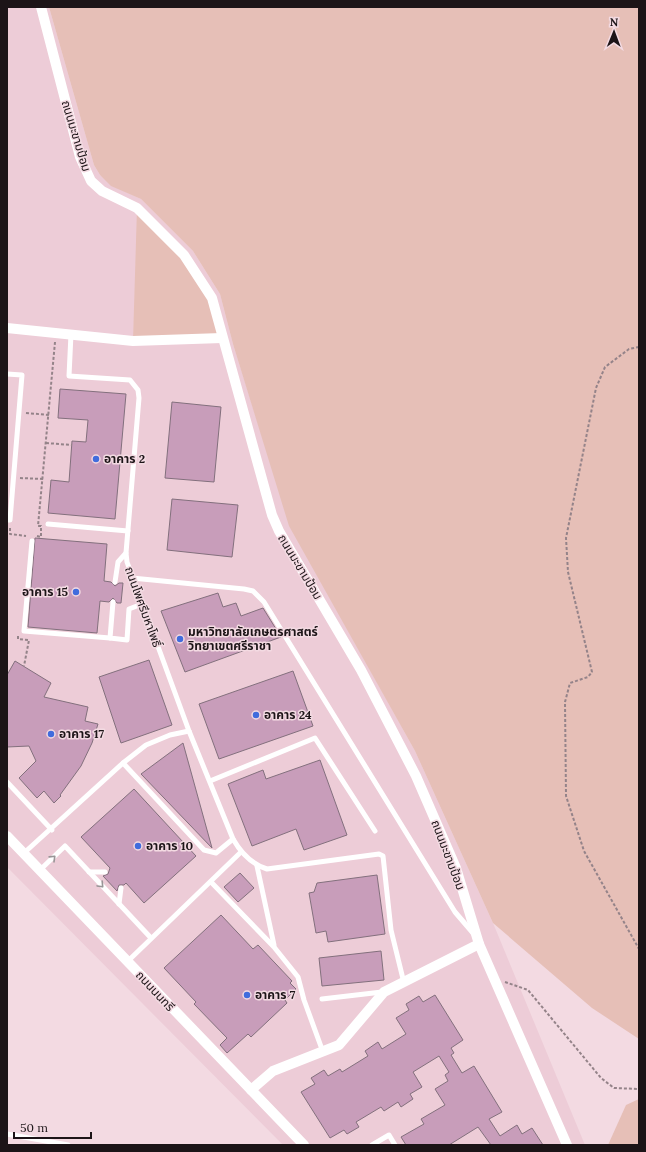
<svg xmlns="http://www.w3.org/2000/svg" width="646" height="1152" font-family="Lora,'Noto Sans Thai',serif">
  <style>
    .built { fill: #edccd7 }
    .green { fill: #e6bfb7 }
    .building { fill: #c89dba; stroke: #83707d }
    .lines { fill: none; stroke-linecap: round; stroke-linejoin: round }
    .path { stroke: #948389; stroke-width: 2; stroke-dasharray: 3 2; stroke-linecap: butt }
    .service { stroke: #fff; stroke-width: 5 }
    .minor { stroke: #fff; stroke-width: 10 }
    .oneway { stroke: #999597 }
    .poi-dot { fill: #406cdd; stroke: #f3dae2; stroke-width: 1.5 }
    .labels { text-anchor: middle; stroke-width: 3; stroke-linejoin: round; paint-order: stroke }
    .street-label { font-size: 12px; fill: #1c1417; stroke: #f3dae2 }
    .poi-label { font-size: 12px; font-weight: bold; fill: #1c1417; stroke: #f3dae2; text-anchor: start }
  </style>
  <rect width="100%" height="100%" fill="#f3dae2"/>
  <polygon class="built" points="7,7 49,7 94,165 100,175 111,185 141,199 193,251 220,294 233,344 290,526 415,751 493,923 585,1145 283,1145 7,867"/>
  <g class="green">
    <polygon points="49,7 639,7 639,1039 592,1008 493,923 415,751 289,526 233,344 220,294 193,251 141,199 111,186 100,175 94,165"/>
    <polygon points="137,208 184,255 212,298 222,338 133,341"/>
    <polygon points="639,1099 639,1145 608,1145 626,1105"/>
  </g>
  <g class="building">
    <polygon points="60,389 126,394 115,519 48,513 51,480 69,482 72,441 86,442 88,420 58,418"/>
    <polygon points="172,402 221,407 214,482 165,478"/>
    <polygon points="172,499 238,505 232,557 167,550"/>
    <polygon points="35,538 107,544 104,581 111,582 115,586 119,583 123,583 121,603 117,603 113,598 109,602 100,601 97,633 28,627"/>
    <polygon points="218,593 223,607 236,603 241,616 263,608 281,637 185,672 161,611"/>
    <polygon points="149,660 172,725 121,743 99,677"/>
    <polygon points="15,661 51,683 44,697 88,707 85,721 98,724 92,743 81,766 60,795 61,796 54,803 44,791 37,798 19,778 36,761 29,746 7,747 7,675"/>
    <polygon points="293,671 313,726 219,759 199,704"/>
    <polygon points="183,743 212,848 141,774"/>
    <polygon points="320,760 347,835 304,850 296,829 252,846 228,784 263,770 266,779"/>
    <polygon points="134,789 196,856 144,903 126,883 124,885 119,885 117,891 103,876 108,874 110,868 81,837"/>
    <polygon points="240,873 254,888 238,902 224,887"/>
    <polygon points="377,875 385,934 328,942 326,931 316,933 309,893 314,892 317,883"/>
    <polygon points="221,915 253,949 258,945 292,981 290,983 296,989 285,1000 287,1003 251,1037 248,1034 227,1053 220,1045 227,1038 194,1004 196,1002 164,968"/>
    <polygon points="381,951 384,980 322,986 319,958"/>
    <polygon points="435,995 463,1040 451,1048 454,1053 451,1055 462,1073 474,1066 502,1112 489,1119 500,1136 517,1125 522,1134 532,1128 543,1145 491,1145 478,1127 449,1145 406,1145 401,1137 424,1124 421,1119 445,1105 435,1089 448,1081 445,1075 449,1072 439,1056 413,1072 422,1087 410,1094 413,1099 401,1107 398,1102 384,1111 381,1107 356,1122 359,1127 347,1134 344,1130 330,1138 301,1092 315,1084 311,1078 324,1070 328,1076 340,1069 342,1072 368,1056 365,1051 378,1042 382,1049 406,1034 396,1018 409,1010 406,1004 419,996 423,1002"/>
  </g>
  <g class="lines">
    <g class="path">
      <polyline points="639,347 629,349 605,367 596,388 566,538 568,572 592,672 588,677 570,683 565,702 566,796 584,851 639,949"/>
      <polyline points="26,413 49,415"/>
      <polyline points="46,443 72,445"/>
      <polyline points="20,478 43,479"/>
      <polyline points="10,528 10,534 26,536"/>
      <polyline points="37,536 41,537 41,526 38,526 55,342"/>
      <polyline points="18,636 18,639 29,640 24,666"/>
      <polyline points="505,982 528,990 601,1078 614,1088 639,1089"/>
    </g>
    <g class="service">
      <path d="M 71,334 L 69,376 L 130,380 L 138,390 L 139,398 L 126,553 L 127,562 L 189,731 L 233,839 C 241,853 251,864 267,869 L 379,854 L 383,856 L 391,930 L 404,983"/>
      <polyline points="7,374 22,375 10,520 7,520"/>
      <polyline points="48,524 128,531"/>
      <polyline points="32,541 24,631 110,638"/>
      <polyline points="132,578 244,589 253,591 264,602 455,912 473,933"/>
      <polyline points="115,582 118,562 126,553"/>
      <polyline points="113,602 110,638 127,640 129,609 142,604"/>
      <polyline points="123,763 204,850 216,853 233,839"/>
      <polyline points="210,781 315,738 375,831"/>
      <polyline points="7,782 52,830"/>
      <polyline points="24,853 123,763 146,745 170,735 189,731"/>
      <polyline points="257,866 274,945"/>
      <polyline points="40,870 65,846 151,938"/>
      <polyline points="89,872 105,872"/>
      <polyline points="211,882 274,947 298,977 304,1000 323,1052"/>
      <polyline points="119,904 121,888"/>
      <polyline points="128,961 241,852"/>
      <polyline points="322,999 382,992"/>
      <polyline points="7,1134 68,1145"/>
      <polyline points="372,1145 389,1135 395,1145"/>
    </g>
    <g class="minor">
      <polyline points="41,7 80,157 91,181 102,191 137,208 184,255 212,298 272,515 279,531 361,670 416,776 456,868 479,944 567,1145"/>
      <polyline points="7,328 133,341 222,338"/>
      <polyline points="7,836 304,1145"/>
      <polyline points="251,1090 273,1071 339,1045 384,992 479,944"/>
    </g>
  </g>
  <defs><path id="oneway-chevron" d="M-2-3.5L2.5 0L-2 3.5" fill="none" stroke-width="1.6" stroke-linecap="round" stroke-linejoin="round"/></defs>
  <g class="oneway">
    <use href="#oneway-chevron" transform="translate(53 858) rotate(-44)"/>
    <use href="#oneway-chevron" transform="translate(101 885) rotate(47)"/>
  </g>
  <g class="poi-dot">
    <circle cx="96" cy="459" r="4"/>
    <circle cx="76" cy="592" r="4"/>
    <circle cx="180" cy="639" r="4"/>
    <circle cx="256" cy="715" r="4"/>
    <circle cx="51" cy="734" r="4"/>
    <circle cx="138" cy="846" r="4"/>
    <circle cx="247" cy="995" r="4"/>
  </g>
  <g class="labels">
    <g class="street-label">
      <text transform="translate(76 136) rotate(73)" y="4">ถนนมะขามป้อม</text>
      <text transform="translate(300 567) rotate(59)" y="4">ถนนมะขามป้อม</text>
      <text transform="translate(143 607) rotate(70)" y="4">ถนนโพศรีมหาโพธิ์</text>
      <text transform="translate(448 855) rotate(69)" y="4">ถนนมะขามป้อม</text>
      <text transform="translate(155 991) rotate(47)" y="4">ถนนนนทรี</text>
    </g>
    <g class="poi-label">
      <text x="104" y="463">อาคาร 2</text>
      <text x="68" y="596" text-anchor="end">อาคาร 15</text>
      <text x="188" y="636">มหาวิทยาลัยเกษตรศาสตร์<tspan x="188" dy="14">วิทยาเขตศรีราชา</tspan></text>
      <text x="264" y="719">อาคาร 24</text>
      <text x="59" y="738">อาคาร 17</text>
      <text x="146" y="850">อาคาร 10</text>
      <text x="255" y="999">อาคาร 7</text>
    </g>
  </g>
  <rect width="646" height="1152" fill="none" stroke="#1c1417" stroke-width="16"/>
  <g transform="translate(614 32) rotate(1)" stroke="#f3dae2" stroke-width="3" paint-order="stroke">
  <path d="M0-3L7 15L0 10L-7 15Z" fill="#1c1417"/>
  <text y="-6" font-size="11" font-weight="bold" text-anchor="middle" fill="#1c1417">N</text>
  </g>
  <path d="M14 1132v6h77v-6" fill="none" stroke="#1c1417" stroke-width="2"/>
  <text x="20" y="1132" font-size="12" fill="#1c1417" stroke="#f3dae2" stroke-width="3" paint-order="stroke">50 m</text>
</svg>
